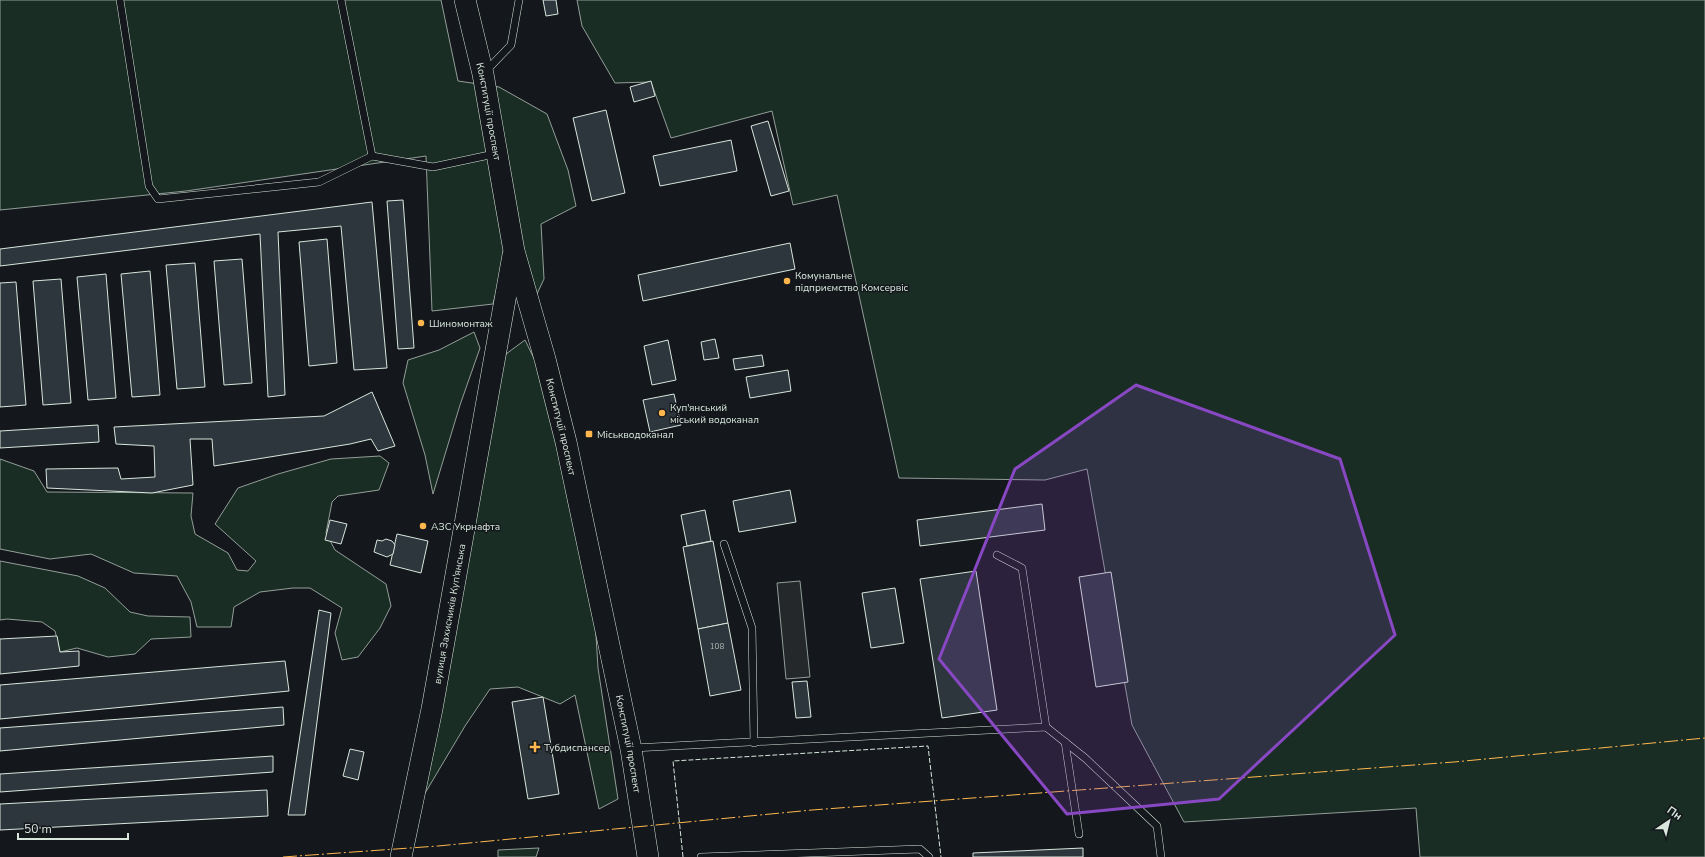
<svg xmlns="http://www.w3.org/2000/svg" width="1705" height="857" font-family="'Nunito Sans',sans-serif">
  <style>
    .green { fill: #1a2d24; stroke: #939e99 }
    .parking { fill: #24282b; stroke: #939e99 }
    .building { fill: #2c363c; stroke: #d8e6dc }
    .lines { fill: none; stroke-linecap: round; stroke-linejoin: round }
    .service-casing { stroke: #d8e6dc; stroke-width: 8 }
    .primary-casing { stroke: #d8e6dc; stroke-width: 22 }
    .service { stroke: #14181c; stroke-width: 7 }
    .primary { stroke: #14181c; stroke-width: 21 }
    .fence { stroke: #d8e6dc; stroke-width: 1; stroke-dasharray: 5 2; stroke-linecap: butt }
    .power { stroke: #ffb74d; stroke-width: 1; stroke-dasharray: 14 3 2 3; stroke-linecap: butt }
    .marked { fill: #8948c3; fill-opacity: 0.2; stroke: #8948c3; stroke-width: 3; stroke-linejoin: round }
    .poi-dot { fill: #ffb74d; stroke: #14181c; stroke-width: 1.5 }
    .labels { text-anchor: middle; stroke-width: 3; stroke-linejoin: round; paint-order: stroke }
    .number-label { font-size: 8px; fill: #adbab4 }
    .street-label { font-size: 10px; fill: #d8e6dc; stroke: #14181c }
    .poi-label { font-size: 10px; fill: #d8e6dc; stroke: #14181c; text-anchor: start }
  </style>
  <rect width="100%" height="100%" fill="#14181c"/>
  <g class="green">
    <polygon points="0,0 441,0 458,81 499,87 547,114 568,170 576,206 541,224 544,279 536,296 503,265 493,304 432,311 426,156 186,191 0,210"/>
    <polygon points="577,0 1705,0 1705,857 1420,857 1416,808 1184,822 1132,725 1087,469 1045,480 899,478 837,195 793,205 772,111 671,138 651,82 615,83 582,26"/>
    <polygon points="474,332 480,348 460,405 433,494 425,455 403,383 408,360 439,350"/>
    <polygon points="525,340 543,377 593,586 598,668 618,799 599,809 575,695 560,704 518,687 490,689 465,726 418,805 496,376 506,354"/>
    <polygon points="380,456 389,463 379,490 338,496 332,502 326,533 335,550 386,584 391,606 380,628 358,657 342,660 335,633 342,608 310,588 293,588 260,592 234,607 231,627 197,627 191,602 177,576 134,573 91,554 50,559 0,549 0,459 34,471 47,492 193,493 191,516 195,534 228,553 237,570 248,571 256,561 215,524 238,488 278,474 331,459"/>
    <polygon points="0,561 78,576 105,588 130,612 148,616 190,617 191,637 151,639 135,654 108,657 77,648 60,652 55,631 42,622 7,619 0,620"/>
    <polygon points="539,848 536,857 498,857 498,850"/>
  </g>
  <polygon class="parking" points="800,581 810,677 786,679 777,583"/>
  <g class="building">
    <polygon points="543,0 556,0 558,14 546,16"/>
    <polygon points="651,81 655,96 634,102 630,87"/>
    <polygon points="606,110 625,193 592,201 573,118"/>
    <polygon points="768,121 789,191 771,196 751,126"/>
    <polygon points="731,140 737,171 660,186 653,156"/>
    <polygon points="403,200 414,348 398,349 387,201"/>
    <polygon points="372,202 387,368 354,370 341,226 278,232 285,395 268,397 260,234 0,266 0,249"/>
    <polygon points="327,239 337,363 309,366 299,242"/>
    <polygon points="790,243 795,269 643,301 638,275"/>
    <polygon points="242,259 252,383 224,385 214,261"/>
    <polygon points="195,263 205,387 177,389 166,265"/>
    <polygon points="150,271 160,395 132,397 121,274"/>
    <polygon points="106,274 116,398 88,400 77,277"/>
    <polygon points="61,279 71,403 43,405 33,281"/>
    <polygon points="16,282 26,405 0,407 0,283"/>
    <polygon points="715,339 719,358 704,360 701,342"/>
    <polygon points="668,340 676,380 652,385 644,346"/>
    <polygon points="762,355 764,366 735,370 733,359"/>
    <polygon points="788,370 791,391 750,398 746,377"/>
    <polygon points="372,392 395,446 378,451 371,439 350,444 214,466 212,439 190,439 193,485 152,493 47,488 46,469 118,468 121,479 155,477 154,446 116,444 114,427 324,416"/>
    <polygon points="674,394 681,425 650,432 643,400"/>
    <polygon points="98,425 99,442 0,448 0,431"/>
    <polygon points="790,490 796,522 739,532 733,501"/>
    <polygon points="1042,504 1045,530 920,546 917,520"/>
    <polygon points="705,510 711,541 687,546 681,515"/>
    <polygon points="330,520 347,524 341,544 325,540"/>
    <polygon points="397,534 428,541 421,573 390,565"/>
    <polygon points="386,539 392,541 395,545 393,554 387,557 374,552 377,540 382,541"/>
    <polygon points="713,541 728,623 698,629 683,547"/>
    <polygon points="976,571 997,710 942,718 920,579"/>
    <polygon points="1111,572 1128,682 1096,687 1079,577"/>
    <polygon points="895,588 904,643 871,648 862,593"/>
    <polygon points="319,610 331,613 305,815 288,815"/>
    <polygon points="728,623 741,690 710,696 698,629"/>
    <polygon points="57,636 60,652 79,651 79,666 0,674 0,639"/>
    <polygon points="285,661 289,691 0,719 0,685"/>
    <polygon points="807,681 811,717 796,718 792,682"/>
    <polygon points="543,697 559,794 528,799 512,702"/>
    <polygon points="283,707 284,725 0,751 0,728"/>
    <polygon points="350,749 364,752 358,780 343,776"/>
    <polygon points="273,756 273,772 0,792 0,774"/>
    <polygon points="267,790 268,816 0,830 0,804"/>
    <polygon points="1083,848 1083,857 973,857 973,853"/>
  </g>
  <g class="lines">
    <defs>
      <g id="service">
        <polyline points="120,0 149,186 158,199 319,182 372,156 433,167 494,154"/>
        <polyline points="341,0 372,156"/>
        <polyline points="486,71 511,45 519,0"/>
        <polyline points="724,544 752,628 754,743"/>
        <polyline points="997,555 1022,568 1046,727"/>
        <polyline points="1065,742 1079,834"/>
        <polyline points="633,748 1046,727 1085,758 1157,826 1161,857"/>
        <polyline points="701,857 920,849 929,857"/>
      </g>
      <g id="primary">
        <path id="s1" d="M 465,0 L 483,74 L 514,251 L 545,359 L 566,442 L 631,749 L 648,857"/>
        <path id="s2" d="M 401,857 L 432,709 L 513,255"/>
      </g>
    </defs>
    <use href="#service" class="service-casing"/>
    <use href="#primary" class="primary-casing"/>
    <use href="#service" class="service"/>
    <use href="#primary" class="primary"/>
    <polyline class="fence" points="683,857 673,761 928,746 941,857"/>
    <polyline class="power" points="283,857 438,846 812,810 1454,762 1705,738"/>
  </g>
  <path class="marked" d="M 1136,385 L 1340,459 L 1395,635 L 1219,799 L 1067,814 L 939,659 L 1015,469 Z"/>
  <g class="poi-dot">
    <circle cx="787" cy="281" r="4"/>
    <circle cx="421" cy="323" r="4"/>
    <circle cx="662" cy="413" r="4"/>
    <rect x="585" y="430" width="8" height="8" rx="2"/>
    <circle cx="423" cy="526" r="4"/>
    <path d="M533 741h4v4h4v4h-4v4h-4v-4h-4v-4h4z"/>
  </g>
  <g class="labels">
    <g class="number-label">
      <text x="717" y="649">108</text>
    </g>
    <g class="street-label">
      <text dy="4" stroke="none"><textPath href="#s1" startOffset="114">Конституції проспект</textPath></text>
      <text dy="4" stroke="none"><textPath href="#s1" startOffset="438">Конституції проспект</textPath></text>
      <text dy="4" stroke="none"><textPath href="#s2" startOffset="248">вулиця Захисників Куп'янська</textPath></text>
      <text dy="4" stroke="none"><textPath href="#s1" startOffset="762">Конституції проспект</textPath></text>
    </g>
    <g class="poi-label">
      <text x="795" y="279">Комунальне<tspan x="795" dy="12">пiдприємство Комсервiс</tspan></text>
      <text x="429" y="327">Шиномонтаж</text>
      <text x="670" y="411">Куп'янський<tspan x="670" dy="12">міський водоканал</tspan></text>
      <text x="597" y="438">Міськводоканал</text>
      <text x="431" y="530">АЗС Укрнафта</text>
      <text x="544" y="751">Тубдиспансер</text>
    </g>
  </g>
  <g transform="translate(1669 821) rotate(35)" stroke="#14181c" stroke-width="3" paint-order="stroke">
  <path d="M0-3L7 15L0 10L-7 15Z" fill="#d8e6dc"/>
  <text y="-6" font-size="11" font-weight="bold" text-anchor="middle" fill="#d8e6dc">Пн</text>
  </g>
  <path d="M18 833v6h110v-6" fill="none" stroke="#d8e6dc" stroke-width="2"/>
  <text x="24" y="833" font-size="12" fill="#d8e6dc" stroke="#14181c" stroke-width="3" paint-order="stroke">50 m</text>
</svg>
